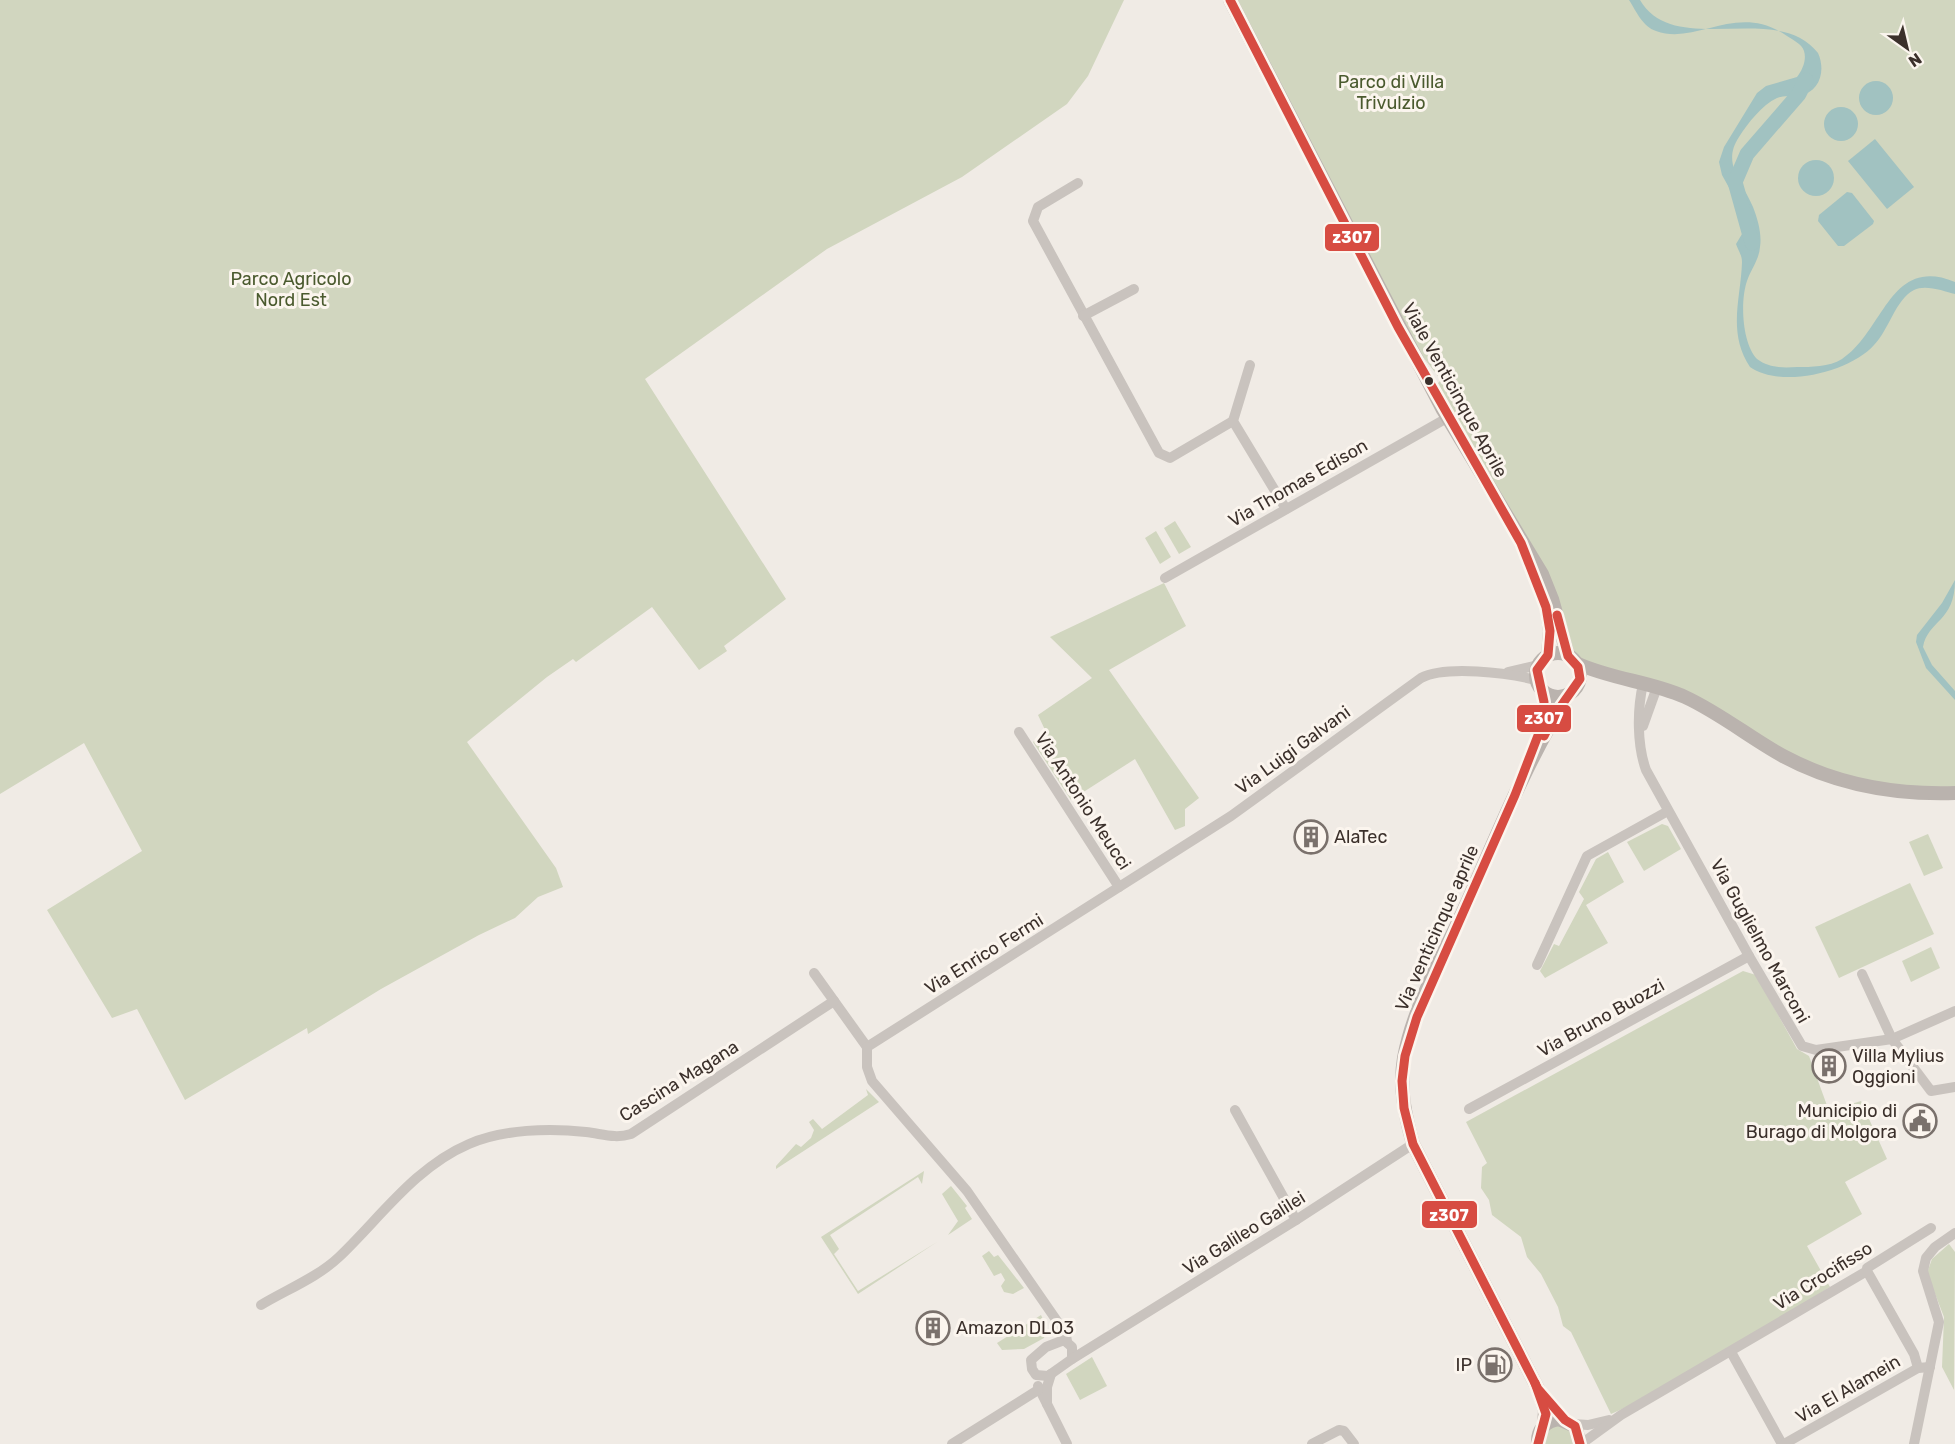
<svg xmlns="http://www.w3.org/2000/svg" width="1955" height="1444" font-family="Rubik,sans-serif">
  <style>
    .green { fill: #d1d6bf }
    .water { fill: #a1c2c1 }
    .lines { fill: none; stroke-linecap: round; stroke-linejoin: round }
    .river { stroke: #a1c2c1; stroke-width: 15 }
    .street { stroke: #c9c3be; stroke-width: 10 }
    .secondary { stroke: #bab3ae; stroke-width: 14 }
    .bus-1-casing { stroke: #fbf5ee; stroke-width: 14 }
    .bus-1 { stroke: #d74c42; stroke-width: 9 }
    .bus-dot { fill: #3b302b; stroke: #fbf5ee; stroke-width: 2 }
    .labels { text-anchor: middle; stroke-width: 6; stroke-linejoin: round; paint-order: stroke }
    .park-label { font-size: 18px; fill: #4a5a2e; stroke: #fbf5ee }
    .street-label { font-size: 18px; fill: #3b302b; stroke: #fbf5ee }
    .poi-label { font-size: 18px; fill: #3b302b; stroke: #fbf5ee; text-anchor: start }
    .line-badge { stroke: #fbf5ee; stroke-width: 2 }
    .badge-label { font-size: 16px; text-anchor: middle; font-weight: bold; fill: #fff }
  </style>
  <rect width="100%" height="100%" fill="#f0ebe5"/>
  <g class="green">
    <polygon points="0,0 1124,0 1088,76 1067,104 962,177 827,249 645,379 786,599 724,646 727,651 699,670 652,607 576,662 573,659 547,677 467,742 556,868 563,887 538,897 515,918 479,935 381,989 308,1034 307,1028 185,1100 137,1009 112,1018 47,910 142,851 84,743 0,794"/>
    <polygon points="1236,0 1955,0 1955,790 1883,787 1803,762 1715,708 1600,671 1576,657 1562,617 1451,413 1437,384 1441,380 1412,343"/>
    <polygon points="1175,521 1191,547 1179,554 1164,528"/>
    <polygon points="1156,531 1171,557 1160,564 1145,538"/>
    <polygon points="1164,583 1186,626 1109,670 1199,798 1185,809 1185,826 1175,830 1135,759 1071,800 1033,742 1046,732 1038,715 1092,678 1050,637"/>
    <polygon points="1662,824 1668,826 1681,849 1644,871 1627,842"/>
    <polygon points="1928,834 1943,868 1924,876 1909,842"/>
    <polygon points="1608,852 1624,882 1586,905 1608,943 1545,978 1540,971 1554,944 1559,946 1584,899 1579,892 1596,859"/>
    <polygon points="1910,883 1934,934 1839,978 1815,927"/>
    <polygon points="1931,947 1940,968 1911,982 1902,961"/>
    <polygon points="1743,971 1756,975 1797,1049 1809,1056 1829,1111 1861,1101 1887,1159 1845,1182 1862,1214 1807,1246 1830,1287 1755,1334 1631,1405 1611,1414 1571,1332 1563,1326 1558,1307 1541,1274 1527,1257 1521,1237 1492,1215 1489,1200 1481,1188 1482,1167 1487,1163 1466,1122"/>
    <polygon points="866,1089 879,1102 776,1169 776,1166 796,1144 801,1147 811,1138 814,1130 809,1122 813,1119 822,1129 868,1095"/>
    <polygon points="924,1171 922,1184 918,1177 830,1235 839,1249 834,1254 858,1291 937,1242 858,1294 821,1237"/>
    <polygon points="951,1186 967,1206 965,1208 972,1219 948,1235 958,1221 942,1194"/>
    <polygon points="1949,1244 1955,1252 1954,1390 1942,1367 1944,1317 1927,1273 1932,1259"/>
    <polygon points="989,1251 994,1257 998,1255 1024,1288 1013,1294 1004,1292 1001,1286 1005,1280 1001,1273 994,1276 982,1256"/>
    <polygon points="1041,1315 1047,1328 1044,1338 1024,1349 1002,1350 997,1343"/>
    <polygon points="1092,1357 1107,1386 1080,1400 1066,1374"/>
    <polygon points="1551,1424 1569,1425 1574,1444 1544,1444 1543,1435"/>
  </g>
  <g class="water">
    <path d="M 1629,0 L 1640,0 C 1674,59 1777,0 1818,53 C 1826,71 1820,92 1799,96 C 1792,97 1784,95 1777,98 C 1762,105 1748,123 1739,137 C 1721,164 1743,182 1753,207 C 1758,220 1762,234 1760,247 C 1759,260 1751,269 1747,281 C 1740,301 1742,343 1757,359 C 1769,368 1783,368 1797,367 C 1811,367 1829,367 1842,359 C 1884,331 1890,255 1955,282 L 1955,294 C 1944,291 1925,284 1914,290 C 1895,300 1889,330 1874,345 C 1850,372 1781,389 1750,367 C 1727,333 1741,298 1742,262 C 1742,255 1738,250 1736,244 L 1745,229 L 1747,220 L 1722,175 L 1719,162 L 1724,147 L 1757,93 L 1766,86 L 1797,77 C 1802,71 1807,60 1804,51 C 1802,44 1793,40 1787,36 C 1737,1 1697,46 1656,31 C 1643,27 1636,11 1629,0 Z"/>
    <circle cx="1876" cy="98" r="17"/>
    <circle cx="1841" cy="124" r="17"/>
    <polygon points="1875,139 1914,187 1887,209 1848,161"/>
    <circle cx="1816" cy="178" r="18"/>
    <polygon points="1847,192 1852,193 1874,221 1873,224 1844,246 1838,246 1818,221 1819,215"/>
    <path d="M 1955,580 C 1955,622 1928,620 1923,647 L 1932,665 L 1955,691 L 1955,700 L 1926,668 L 1916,642 L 1917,635 L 1942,603 Z"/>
  </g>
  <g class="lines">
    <polyline class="river" points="1752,243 1735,182 1747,154 1799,94 1806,80"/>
    <g class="street">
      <polyline points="1078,183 1038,207 1033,221 1159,453 1170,458 1233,421"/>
      <polyline points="1083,316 1134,289"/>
      <polyline points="1250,365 1233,421 1286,509"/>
      <polyline points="1165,578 1447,418"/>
      <polyline points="1508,672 1538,665"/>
      <path d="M 1643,684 C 1637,710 1637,745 1646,770 L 1749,956 L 1802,1046 L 1816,1050 L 1892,1039 L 1955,1011"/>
      <polyline points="1643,726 1657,687"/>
      <polyline points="1019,732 1119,887"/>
      <polyline points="1537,965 1587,856 1668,811"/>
      <polyline points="814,973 867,1047"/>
      <polyline points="1862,974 1892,1039 1931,1091 1955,1087"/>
      <path d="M 867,1047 L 1231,816 L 1421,678 C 1446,665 1508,673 1536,680"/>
      <polyline points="867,1047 867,1067 872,1081 967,1191 1066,1334 1067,1342"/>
      <polyline points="1469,1109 1749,956"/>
      <polyline points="1235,1110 1296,1220"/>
      <polyline points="1867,1271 1914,1354 1918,1368"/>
      <path d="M 261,1305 C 286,1290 318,1277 339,1257 C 380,1218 415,1167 469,1144 C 503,1129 550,1128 586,1132 C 603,1134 615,1139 631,1134 L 834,1001"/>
      <polygon points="1064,1340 1072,1347 1072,1359 1048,1376 1036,1375 1032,1369 1031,1360 1046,1347"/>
      <polyline points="1731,1352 1782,1444"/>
      <polyline points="1072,1359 1296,1220 1413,1144"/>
      <polyline points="1038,1386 1067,1444"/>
      <polyline points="1047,1404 1047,1387 1051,1374"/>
      <polyline points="1573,1424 1588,1425 1609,1420"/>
      <polyline points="952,1444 1038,1390"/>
      <polyline points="1312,1444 1339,1430 1344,1431 1354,1444"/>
      <polyline points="1581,1444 1621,1415 1867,1271 1867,1268 1931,1228"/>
      <polyline points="1784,1444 1918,1368 1930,1367"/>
      <polyline points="1914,1444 1939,1322 1923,1271 1926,1258 1935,1247 1955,1233"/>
    </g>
    <g class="secondary">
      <polyline points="1230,0 1443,410 1542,574 1552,599 1568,656"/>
      <polyline points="1547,609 1550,631 1548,655"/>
      <circle cx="1558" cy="675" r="22"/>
      <path d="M 1576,663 C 1613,680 1650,681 1685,697 C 1720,713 1750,738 1783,756 C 1837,785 1894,795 1955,793"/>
      <path d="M 1544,1425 L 1545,1411 L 1538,1389 L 1413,1144 C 1405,1115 1399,1088 1404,1058 C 1413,1008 1441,960 1462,914 C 1495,841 1525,763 1568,695"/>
      <path d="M 1538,1444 C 1537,1430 1545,1421 1559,1419 L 1575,1426 L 1580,1444"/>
    </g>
    <defs>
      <g id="bus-1">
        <polyline points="1230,0 1398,327 1521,543 1546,607 1550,631 1548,655 1537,670 1544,702 1544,720 1515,795 1417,1017 1405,1056 1402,1081 1404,1108 1413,1144 1538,1389 1565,1420 1575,1426 1580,1444"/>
        <polyline points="1544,736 1554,716 1580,679 1578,667 1568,656 1557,615"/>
        <polyline points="1535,1383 1546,1414 1538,1444"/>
      </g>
    </defs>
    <use href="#bus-1" class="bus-1-casing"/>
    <use href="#bus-1" class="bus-1"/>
  </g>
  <defs>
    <symbol id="building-ring" viewBox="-11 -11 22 22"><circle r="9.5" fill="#fbf5ee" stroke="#7a716c" stroke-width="1.5"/><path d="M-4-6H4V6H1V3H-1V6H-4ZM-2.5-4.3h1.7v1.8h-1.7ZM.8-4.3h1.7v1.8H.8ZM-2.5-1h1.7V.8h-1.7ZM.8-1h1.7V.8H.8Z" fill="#7a716c"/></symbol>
    <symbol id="civic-ring" viewBox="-11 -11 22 22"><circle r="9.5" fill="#fbf5ee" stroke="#7a716c" stroke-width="1.5"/><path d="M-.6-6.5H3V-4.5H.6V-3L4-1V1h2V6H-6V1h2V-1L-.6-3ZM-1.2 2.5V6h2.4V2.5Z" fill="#7a716c"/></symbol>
    <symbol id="fuel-ring" viewBox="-11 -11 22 22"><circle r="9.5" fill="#fbf5ee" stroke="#7a716c" stroke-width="1.5"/><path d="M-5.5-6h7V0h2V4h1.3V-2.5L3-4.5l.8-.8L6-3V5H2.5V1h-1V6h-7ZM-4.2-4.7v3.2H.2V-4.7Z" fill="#7a716c"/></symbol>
  </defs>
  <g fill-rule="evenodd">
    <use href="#building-ring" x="1292" y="818" width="38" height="38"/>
    <use href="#building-ring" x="1810" y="1047" width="38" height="38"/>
    <use href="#civic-ring" x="1901" y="1102" width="38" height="38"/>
    <use href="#building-ring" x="914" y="1309" width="38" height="38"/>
    <use href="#fuel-ring" x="1476" y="1346" width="38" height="38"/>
  </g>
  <circle class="bus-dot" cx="1429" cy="381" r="5"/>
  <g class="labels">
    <g class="park-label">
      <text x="1391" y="88">Parco di Villa<tspan x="1391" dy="21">Trivulzio</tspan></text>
      <text x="291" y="285">Parco Agricolo<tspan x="291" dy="21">Nord Est</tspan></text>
    </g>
    <g class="street-label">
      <text transform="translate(1455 390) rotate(61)" y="6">Viale Venticinque Aprile</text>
      <text transform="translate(1298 483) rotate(-30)" y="6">Via Thomas Edison</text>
      <text transform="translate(1293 750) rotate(-36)" y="6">Via Luigi Galvani</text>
      <text transform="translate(1083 801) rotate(57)" y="6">Via Antonio Meucci</text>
      <text transform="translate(1437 928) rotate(-66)" y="6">Via venticinque aprile</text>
      <text transform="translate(1760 941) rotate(61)" y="6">Via Guglielmo Marconi</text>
      <text transform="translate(984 954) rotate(-32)" y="6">Via Enrico Fermi</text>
      <text transform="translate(1601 1018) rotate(-29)" y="6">Via Bruno Buozzi</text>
      <text transform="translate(679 1081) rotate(-32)" y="6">Cascina Magana</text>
      <text transform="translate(1244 1233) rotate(-32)" y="6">Via Galileo Galilei</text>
      <text transform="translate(1823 1276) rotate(-32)" y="6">Via Crocifisso</text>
      <text transform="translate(1848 1389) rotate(-30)" y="6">Via El Alamein</text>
    </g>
    <g class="poi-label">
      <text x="1334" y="843">AlaTec</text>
      <text x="1852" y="1062">Villa Mylius<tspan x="1852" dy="21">Oggioni</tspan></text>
      <text x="1897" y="1117" text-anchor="end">Municipio di<tspan x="1897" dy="21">Burago di Molgora</tspan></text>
      <text x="956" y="1334">Amazon DLO3</text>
      <text x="1472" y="1371" text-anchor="end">IP</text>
    </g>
  </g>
  <g class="line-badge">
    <rect x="1324" y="223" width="56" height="29" rx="6" fill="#d74c42"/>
    <rect x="1516" y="704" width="56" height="29" rx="6" fill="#d74c42"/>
    <rect x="1421" y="1200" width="57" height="29" rx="6" fill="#d74c42"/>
  </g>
  <g class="badge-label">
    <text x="1352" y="243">z307</text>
    <text x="1544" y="724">z307</text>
    <text x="1449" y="1221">z307</text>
  </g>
  <g transform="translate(1907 48) rotate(146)" stroke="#fbf5ee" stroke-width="4.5" paint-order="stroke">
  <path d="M0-4.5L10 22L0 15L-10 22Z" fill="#3b302b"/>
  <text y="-9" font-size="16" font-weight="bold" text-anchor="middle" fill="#3b302b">N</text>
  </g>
</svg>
